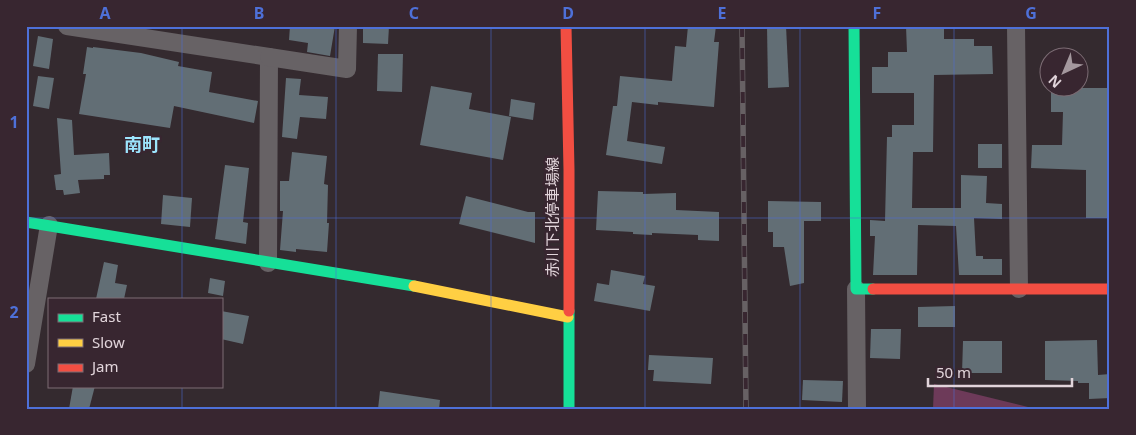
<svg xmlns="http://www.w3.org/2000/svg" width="1136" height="435" font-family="'Noto Sans','Noto Sans JP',sans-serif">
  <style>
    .forest { fill: #6d3a59 }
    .building { fill: #626e75 }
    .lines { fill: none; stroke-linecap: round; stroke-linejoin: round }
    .street { stroke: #676265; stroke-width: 18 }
    .fast { stroke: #16e098; stroke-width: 11 }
    .slow { stroke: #ffcf43; stroke-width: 11 }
    .jam { stroke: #f24e42; stroke-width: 11 }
    .rail-casing { stroke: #676164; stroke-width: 5.5 }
    .rail { stroke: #382630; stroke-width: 4; stroke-dasharray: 11; stroke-linecap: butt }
    .grid { fill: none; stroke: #4e70d8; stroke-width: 1; stroke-opacity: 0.55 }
    .labels { text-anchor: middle; stroke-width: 5; stroke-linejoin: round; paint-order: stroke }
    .street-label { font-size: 15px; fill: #e1d4da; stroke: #382630 }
    .quarter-label { font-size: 18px; font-weight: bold; fill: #9ce5fd; stroke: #382630 }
    .neatline { fill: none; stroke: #4e70d8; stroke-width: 2 }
    .grid-label { font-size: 16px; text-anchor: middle; font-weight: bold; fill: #4e70d8 }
  </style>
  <rect width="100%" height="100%" fill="#342a2f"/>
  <polygon class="forest" points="934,384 1036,409 933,409"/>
  <g class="building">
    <polygon points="290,26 335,26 330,56 307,52 308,43 289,40"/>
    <polygon points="363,26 389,26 388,44 363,43"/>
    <polygon points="688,26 716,26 714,42 719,42 714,107 658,102 658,105 632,102 627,141 665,147 662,164 606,155 613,106 617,106 620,76 672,81 675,46 686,47"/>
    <polygon points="767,26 786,26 789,87 768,88"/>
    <polygon points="906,26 944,26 944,39 974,39 974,46 992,46 993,74 934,75 933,152 913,152 912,208 961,208 961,175 987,176 986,203 1002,204 1002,219 974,218 976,256 983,256 983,259 1002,259 1002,275 959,275 956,226 918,225 917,275 873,275 875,236 870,236 870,220 885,221 887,137 892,137 892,125 914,125 914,93 872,93 872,67 888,67 888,52 907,52"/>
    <polygon points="38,36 53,39 49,69 33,66"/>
    <polygon points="87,47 93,48 93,47 141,53 179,62 178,66 212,72 209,92 258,101 254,123 174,106 170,128 79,114 86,74 83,74"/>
    <polygon points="378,54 403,54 402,92 377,91"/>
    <polygon points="38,76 54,78 49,109 33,106"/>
    <polygon points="286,78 301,79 299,95 328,97 326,119 300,117 297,139 282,137"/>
    <polygon points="431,86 472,93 469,109 511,117 503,160 420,145"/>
    <polygon points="1051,88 1110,88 1110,218 1086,218 1086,170 1031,168 1032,145 1062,145 1063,112 1051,112"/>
    <polygon points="511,99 535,103 533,120 509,116"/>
    <polygon points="57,118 72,120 74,155 109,153 110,175 104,175 104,179 78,180 80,193 64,195 63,190 56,190 54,175 61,174"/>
    <rect x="978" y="144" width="24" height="24"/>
    <polygon points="292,152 327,156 324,184 328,185 327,223 329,223 327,252 296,249 296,252 280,250 283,211 280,211 280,181 289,181"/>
    <polygon points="225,165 249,168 243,222 248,223 246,244 215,239"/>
    <polygon points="598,191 643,192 643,194 676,193 676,210 719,212 719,241 698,240 698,235 652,233 652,235 633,234 633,232 596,230"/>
    <polygon points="163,195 192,198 190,227 161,224"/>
    <polygon points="466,196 528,212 535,212 535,243 459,224"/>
    <polygon points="768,201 821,202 821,221 804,221 804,283 790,286 784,247 773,247 773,232 768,232"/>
    <polygon points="104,262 118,265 115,283 127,285 124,299 96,299"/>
    <polygon points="611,270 645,276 643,284 655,286 650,311 594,301 597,283 609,285"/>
    <polygon points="210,278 225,281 223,296 208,293"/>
    <polygon points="955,306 955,327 918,327 918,307"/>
    <polygon points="221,311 249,316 243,344 221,339"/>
    <polygon points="871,329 901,329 900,359 870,358"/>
    <polygon points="1097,340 1098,375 1110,374 1110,398 1089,399 1089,383 1078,383 1078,381 1045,380 1045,341"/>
    <polygon points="963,341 1002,341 1002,373 962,373"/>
    <polygon points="649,355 713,358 711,384 653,381 654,370 648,370"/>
    <polygon points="803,380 843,381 842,402 802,400"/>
    <polygon points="73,386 95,386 89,409 69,409"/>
    <polygon points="380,391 440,400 439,409 378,409"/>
  </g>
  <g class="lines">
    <g class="street">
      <polyline points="67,26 269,57 268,263"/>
      <polyline points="1016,26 1019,289"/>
      <polyline points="269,57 347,69 348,26"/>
      <polyline points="856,289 857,409"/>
      <polyline points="26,364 49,225"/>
    </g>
    <g class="fast">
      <polyline points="854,26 856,289 873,289"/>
      <polyline points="26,222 414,286"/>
      <polyline points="569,311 569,409"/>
    </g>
    <polyline class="slow" points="414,286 568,317"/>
    <g class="jam">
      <polyline points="566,26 569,170 569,311"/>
      <polyline points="873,289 1110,289"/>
    </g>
    <defs>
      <polyline id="rail" points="742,26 746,409"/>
    </defs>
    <use href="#rail" class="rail-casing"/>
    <use href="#rail" class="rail"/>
  </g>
  <path class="grid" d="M 182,26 L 182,299M 336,26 L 336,409M 491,26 L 491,409M 645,26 L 645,409M 800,26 L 800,409M 954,26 L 954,409M 26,218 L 1110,218M 182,386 L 182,409"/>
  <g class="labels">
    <g class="street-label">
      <text transform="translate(553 217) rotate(-90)" y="5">赤川下北停車場線</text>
    </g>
    <g class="quarter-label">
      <text x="142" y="151">南町</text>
    </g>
  </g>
  <rect width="1136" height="435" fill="none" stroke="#382630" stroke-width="55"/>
  <rect x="48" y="298" width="175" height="90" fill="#382630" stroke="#7c6c74"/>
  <rect x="58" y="314" width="25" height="8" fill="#16e098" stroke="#7c6c74"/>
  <text x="92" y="322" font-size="15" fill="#e1d4da">Fast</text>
  <rect x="58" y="339" width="25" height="8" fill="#ffcf43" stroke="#7c6c74"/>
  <text x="92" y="348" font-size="15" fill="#e1d4da">Slow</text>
  <rect x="58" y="364" width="25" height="8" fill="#f24e42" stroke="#7c6c74"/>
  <text x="92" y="372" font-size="15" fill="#e1d4da">Jam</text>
  <g transform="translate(1064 72) rotate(224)"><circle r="24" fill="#382630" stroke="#7c6c74"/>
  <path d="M0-4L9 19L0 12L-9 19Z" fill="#a4989e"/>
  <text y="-8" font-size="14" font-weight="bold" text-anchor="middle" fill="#e1d4da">N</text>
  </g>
  <path d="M928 378v8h144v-8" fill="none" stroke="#e1d4da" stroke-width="2.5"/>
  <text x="936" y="378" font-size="15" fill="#e1d4da" stroke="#382630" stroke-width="4" paint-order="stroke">50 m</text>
  <rect x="28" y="28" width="1080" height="380" class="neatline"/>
  <g class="grid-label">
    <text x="105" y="19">A</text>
    <text x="259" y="19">B</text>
    <text x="414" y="19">C</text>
    <text x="568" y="19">D</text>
    <text x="722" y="19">E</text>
    <text x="877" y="19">F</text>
    <text x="1031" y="19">G</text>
    <text x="14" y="128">1</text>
    <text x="14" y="318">2</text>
  </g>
</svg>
